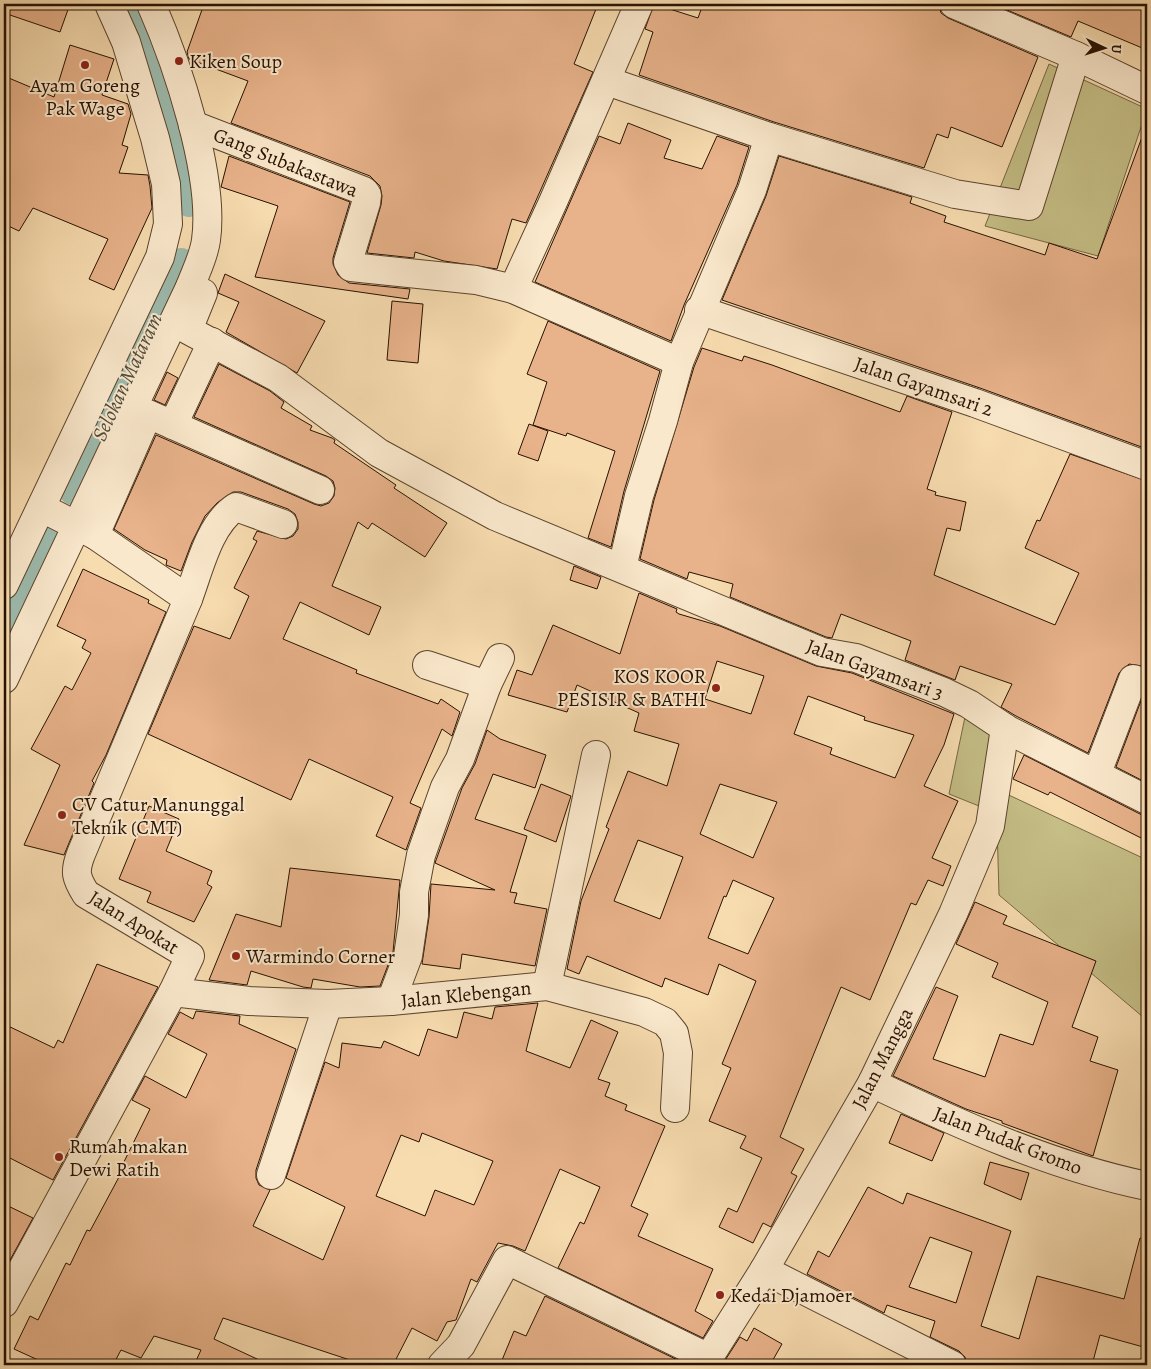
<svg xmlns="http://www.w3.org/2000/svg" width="1151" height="1369" font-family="Alegreya,serif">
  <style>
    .green { fill: #c5be86; stroke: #766843 }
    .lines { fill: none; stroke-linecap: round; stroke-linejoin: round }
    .canal { stroke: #9dbbae; stroke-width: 28 }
    .building { fill: #e8b28a; stroke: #271100; fill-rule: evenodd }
    .street-casing { stroke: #5b442c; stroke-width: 30 }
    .street { stroke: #fae8cc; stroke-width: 28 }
    .poi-dot { fill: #8f2418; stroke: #fae8cc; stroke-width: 2 }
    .labels { text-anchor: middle; stroke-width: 4; stroke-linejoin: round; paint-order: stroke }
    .poi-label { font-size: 20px; fill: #271100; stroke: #fae8cc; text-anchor: start }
    .street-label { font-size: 20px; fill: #271100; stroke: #fae8cc }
    .water-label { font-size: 21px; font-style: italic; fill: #504c3d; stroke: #fae8cc }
  </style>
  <rect width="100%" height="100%" fill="#f7dcb0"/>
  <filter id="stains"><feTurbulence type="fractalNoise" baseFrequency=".004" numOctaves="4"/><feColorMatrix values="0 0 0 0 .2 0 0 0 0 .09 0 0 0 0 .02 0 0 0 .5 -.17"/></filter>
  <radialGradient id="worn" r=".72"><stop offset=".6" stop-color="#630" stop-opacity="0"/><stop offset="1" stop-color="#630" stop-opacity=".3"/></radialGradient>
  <g class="green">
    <polygon points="1049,64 1147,109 1098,256 985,226"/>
    <polygon points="966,712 997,727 984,808 949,794"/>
    <polygon points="996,789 1147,860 1147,1000 1143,1017 999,895"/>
  </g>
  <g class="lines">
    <g class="canal">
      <path d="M 131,4 C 159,66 184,135 189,203"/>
      <polyline points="73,491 181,262"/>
      <polyline points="4,634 49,539"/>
    </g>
  </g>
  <g class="building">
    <polygon points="4,4 70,4 60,32 4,13"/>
    <polygon points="204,4 598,4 574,64 593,72 526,223 512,219 497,269 444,261 415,252 414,258 367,253 381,205 382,196 380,186 370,176 231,123 248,81 189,59 187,52"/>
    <polygon points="654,4 698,18 703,4 939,4 941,13 948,18 1038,57 1002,147 951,127 948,138 937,134 924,168 774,122 639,75 653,32 645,29"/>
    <polygon points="993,4 1147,4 1147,50 1078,21 1071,37"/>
    <polygon points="70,45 114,59 102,95 128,104 131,114 122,145 128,147 119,173 148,175 150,186 152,208 114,290 89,279 108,239 33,208 19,231 4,224 4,76 54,97"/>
    <polygon points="628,123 671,140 664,158 702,169 717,136 749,147 737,185 684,305 671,341 535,282 599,136 620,144"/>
    <polygon points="1145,129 1147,129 1147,449 980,388 722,300 766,196 779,156 912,197 910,203 946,216 944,222 1045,255 1049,243 1097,259"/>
    <polygon points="229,156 350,202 333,258 333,264 338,275 349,283 410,289 408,299 255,277 278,206 221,187"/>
    <polygon points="225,274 325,321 297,373 226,332 239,302 218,293"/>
    <polygon points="392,301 423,304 418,363 387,360"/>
    <polygon points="548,321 660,371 624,491 611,547 588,538 615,451 567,433 566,436 533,425 547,382 527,374"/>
    <polygon points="702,348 742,361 744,356 772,365 900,412 907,396 952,412 927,489 936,492 935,495 966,502 960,531 947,528 934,575 1055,625 1079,573 1025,548 1037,520 1040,521 1070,454 1147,481 1147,667 1129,664 1119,673 1088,753 1016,716 1001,707 1012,684 960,666 955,680 905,660 911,641 841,614 832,638 826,637 730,597 733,584 689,572 687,579 640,559 654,500 694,367"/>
    <polygon points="219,364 270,391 284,402 281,408 312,426 310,430 332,438 335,440 334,443 396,485 394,488 447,523 425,557 372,523 368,529 358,522 332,586 381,607 369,635 300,602 283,639 357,670 356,673 438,704 441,699 460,712 452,736 442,729 410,803 421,808 406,850 376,836 393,797 309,759 291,800 148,734 194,626 230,639 249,596 234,588 257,541 253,539 257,531 286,539 293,536 298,529 298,522 295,514 288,509 241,492 233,492 217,503 205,516 192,542 181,571 166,565 167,560 145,550 114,529 156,435 314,504 321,506 329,503 334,496 335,488 333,481 326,476 194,417"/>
    <polygon points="167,372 178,378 165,405 154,400"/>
    <polygon points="529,424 548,431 538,461 518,454"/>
    <polygon points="574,566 601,577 597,589 570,580"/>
    <polygon points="83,569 149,600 148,603 166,612 106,755 92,781 94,783 64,855 24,845 60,765 31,749 65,686 72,690 91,653 82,648 86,640 57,626"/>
    <path d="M 639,593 L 677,609 L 676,612 L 679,614 L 720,626 L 816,666 L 852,673 L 954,714 L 944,745 L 924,786 L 958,801 L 932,858 L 951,866 L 943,886 L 928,880 L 916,905 L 911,903 L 870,1000 L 841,987 L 780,1137 L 804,1149 L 791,1173 L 797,1176 L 771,1227 L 763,1223 L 753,1243 L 719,1227 L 728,1208 L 737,1212 L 762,1158 L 740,1148 L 746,1136 L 709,1121 L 731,1068 L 722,1064 L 756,981 L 719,964 L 708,995 L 665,978 L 662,987 L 587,956 L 579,974 L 567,969 L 581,901 L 609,829 L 606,827 L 628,771 L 667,786 L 679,744 L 634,731 L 639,713 L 577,685 L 567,712 L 508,695 L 517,670 L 532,675 L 553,625 L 620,654 ZM 717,661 L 764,676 L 751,714 L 705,699 ZM 808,696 L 865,717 L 864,720 L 914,735 L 895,778 L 830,754 L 832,748 L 794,734 ZM 720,784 L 777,802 L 753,858 L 700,834 ZM 638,840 L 683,857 L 660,919 L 614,901 ZM 733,880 L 774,898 L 748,954 L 708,938 L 724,896 L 726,897 Z"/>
    <polygon points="1142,698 1147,698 1147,783 1116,767"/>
    <polygon points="487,730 500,739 546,755 535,788 493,774 475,819 527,836 510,892 517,893 514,903 547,909 535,966 462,954 460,969 422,964 429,917 431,884 495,890 435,863 462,788 475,764"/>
    <polygon points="1024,755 1140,814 1147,816 1147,841 1050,792 1048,795 1013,779"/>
    <polygon points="541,784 571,796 556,842 524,829"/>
    <polygon points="149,806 179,819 166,851 212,871 207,884 212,887 194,922 147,902 151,892 119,879"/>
    <polygon points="290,868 400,880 393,952 380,986 360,987 313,979 311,988 303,987 251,971 247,985 209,980 236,914 281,927"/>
    <polygon points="975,902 1007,916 1003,924 1096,961 1072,1027 1098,1037 1090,1061 1118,1070 1093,1156 1002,1123 1002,1121 966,1109 893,1076 936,987 958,996 933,1059 985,1077 1000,1034 1033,1045 1048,1002 992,977 998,963 956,944"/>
    <polygon points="97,964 158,987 53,1180 4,1155 4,1024 54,1048 58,1040 63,1043"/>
    <path d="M 538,1003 L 526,1051 L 570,1068 L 591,1020 L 618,1032 L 598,1079 L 610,1083 L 605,1096 L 627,1105 L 625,1110 L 665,1126 L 631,1206 L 648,1214 L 638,1236 L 713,1269 L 695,1311 L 713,1321 L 703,1338 L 558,1268 L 580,1222 L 584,1224 L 600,1187 L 560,1169 L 525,1251 L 513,1246 L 498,1243 L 477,1282 L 471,1279 L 456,1320 L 447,1322 L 437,1341 L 412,1328 L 393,1365 L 365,1365 L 223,1318 L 214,1339 L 270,1365 L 194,1365 L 201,1350 L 154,1336 L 141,1358 L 121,1350 L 113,1365 L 49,1365 L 14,1349 L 30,1316 L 38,1320 L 66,1263 L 70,1265 L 87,1230 L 90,1231 L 119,1177 L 117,1176 L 150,1109 L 132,1100 L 145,1076 L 186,1098 L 207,1054 L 168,1034 L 180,1012 L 193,1019 L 196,1011 L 240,1016 L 239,1024 L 296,1049 L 256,1170 L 256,1178 L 259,1185 L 270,1190 L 253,1226 L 323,1260 L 345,1207 L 286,1178 L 325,1062 L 339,1068 L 342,1043 L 381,1048 L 384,1041 L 419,1056 L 428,1029 L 457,1038 L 464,1012 L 492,1019 L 495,1007 ZM 422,1133 L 493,1161 L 474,1205 L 435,1190 L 425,1216 L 376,1196 L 401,1135 L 419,1142 Z"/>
    <polygon points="901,1114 944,1133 932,1161 889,1143"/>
    <polygon points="990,1162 1029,1173 1021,1200 984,1184"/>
    <path d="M 868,1187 L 903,1204 L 907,1193 L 1011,1231 L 981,1326 L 1019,1339 L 1037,1276 L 1124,1299 L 1140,1238 L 1147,1239 L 1147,1348 L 1100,1335 L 1092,1365 L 967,1365 L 965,1357 L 959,1351 L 930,1337 L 935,1321 L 887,1305 L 884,1313 L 807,1274 L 818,1251 L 829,1257 ZM 930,1237 L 972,1252 L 956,1303 L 909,1287 Z"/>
    <polygon points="4,1204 33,1218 4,1271"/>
    <polygon points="545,1296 688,1365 500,1365 514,1331 526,1336"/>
    <polygon points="754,1328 782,1344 770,1365 722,1365 740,1337 747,1341"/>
  </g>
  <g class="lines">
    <defs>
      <g id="street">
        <polyline points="954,4 1076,56 1147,90"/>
        <polyline points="607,81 769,137 955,194 1029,206 1076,56"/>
        <polyline points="193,125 364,191 367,195 366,203 348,262 351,267 476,280 513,289 553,202 639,4"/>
        <polyline points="190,287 203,293 188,330 278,378 379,453 495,516 822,652 856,658 944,692 969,704 1008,730 1147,800"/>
        <polyline points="513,289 679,362"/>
        <polyline points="699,310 975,403 1147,466"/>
        <polyline points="173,425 212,342"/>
        <polyline points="95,535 148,414 320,490"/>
        <polyline points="622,568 639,496 663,421 679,362 752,190 769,137"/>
        <polyline points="4,585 160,257 168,224 166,184 155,138 126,42 109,4"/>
        <path d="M 188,599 C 199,570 209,524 236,507 L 283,524"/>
        <polyline points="427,665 487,685"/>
        <path d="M 4,679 L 190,287 C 196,271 204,256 206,240 C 215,176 177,63 151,4"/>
        <polyline points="1097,773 1133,679 1147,683"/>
        <polyline points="547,986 596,755"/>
        <polyline points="173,992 249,1001 328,1004 391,1001 547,986 644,1012 665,1022 674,1033 678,1053 675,1108"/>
        <polyline points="391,1001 408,956 414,915 414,892 421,855 445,787 460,759 487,685 500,658"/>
        <path d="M 872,1083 C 960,1125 1051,1166 1147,1186"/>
        <polyline points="271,1175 328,1004"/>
        <polyline points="764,1270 952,1365"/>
        <path d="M 4,1303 L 173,992 L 190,956 L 86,894 C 76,878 74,872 81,854 L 188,599 L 95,535 L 42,508"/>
        <polyline points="442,1365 461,1345 507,1260 707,1357"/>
        <polyline points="704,1365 764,1270 872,1083 953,914 990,826 1005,728"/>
      </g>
    </defs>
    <use href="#street" class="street-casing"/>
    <use href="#street" class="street"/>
  </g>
  <g class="poi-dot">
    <circle cx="179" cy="61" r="5"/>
    <circle cx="85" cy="65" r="5"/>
    <circle cx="716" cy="688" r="5"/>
    <circle cx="62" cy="815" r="5"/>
    <circle cx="236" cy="956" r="5"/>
    <circle cx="59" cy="1157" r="5"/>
    <circle cx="720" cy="1295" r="5"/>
  </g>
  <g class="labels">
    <g class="poi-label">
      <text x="189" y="68">Kiken Soup</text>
      <text x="85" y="92" text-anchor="middle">Ayam Goreng<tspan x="85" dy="23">Pak Wage</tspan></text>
      <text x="706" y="683" text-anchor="end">KOS KOOR<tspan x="706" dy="23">PESISIR &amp; BATHI</tspan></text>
      <text x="72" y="811">CV Catur Manunggal<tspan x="72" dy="23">Teknik (CMT)</tspan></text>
      <text x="246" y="963">Warmindo Corner</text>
      <text x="69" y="1153">Rumah makan<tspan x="69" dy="23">Dewi Ratih</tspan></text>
      <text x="730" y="1302">Kedai Djamoer</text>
    </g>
    <g class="street-label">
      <text transform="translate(286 162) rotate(22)" y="7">Gang Subakastawa</text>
      <text transform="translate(924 386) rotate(19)" y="7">Jalan Gayamsari 2</text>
      <text transform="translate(875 669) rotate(20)" y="7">Jalan Gayamsari 3</text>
      <text transform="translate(134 922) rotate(32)" y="7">Jalan Apokat</text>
      <text transform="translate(466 994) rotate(-6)" y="7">Jalan Klebengan</text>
      <text transform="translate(882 1058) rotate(-63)" y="7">Jalan Mangga</text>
      <text transform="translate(1008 1140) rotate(21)" y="7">Jalan Pudak Gromo</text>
    </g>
    <g class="water-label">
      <text transform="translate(127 377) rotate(-65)" y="7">Selokan Mataram</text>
    </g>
  </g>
  <rect width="1151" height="1369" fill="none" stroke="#f7dcb0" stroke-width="20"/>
  <rect x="5" y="5" width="1141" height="1359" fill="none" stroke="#271100" stroke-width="2.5"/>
  <rect x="10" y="10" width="1131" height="1349" fill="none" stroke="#271100"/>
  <g transform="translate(1104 48) rotate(94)" stroke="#fae8cc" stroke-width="4" paint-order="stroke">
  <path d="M0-4L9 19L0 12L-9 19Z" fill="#271100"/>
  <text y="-8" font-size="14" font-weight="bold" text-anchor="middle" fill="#271100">U</text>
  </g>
  <rect width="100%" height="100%" filter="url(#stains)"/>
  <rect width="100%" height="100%" fill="url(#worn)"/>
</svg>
